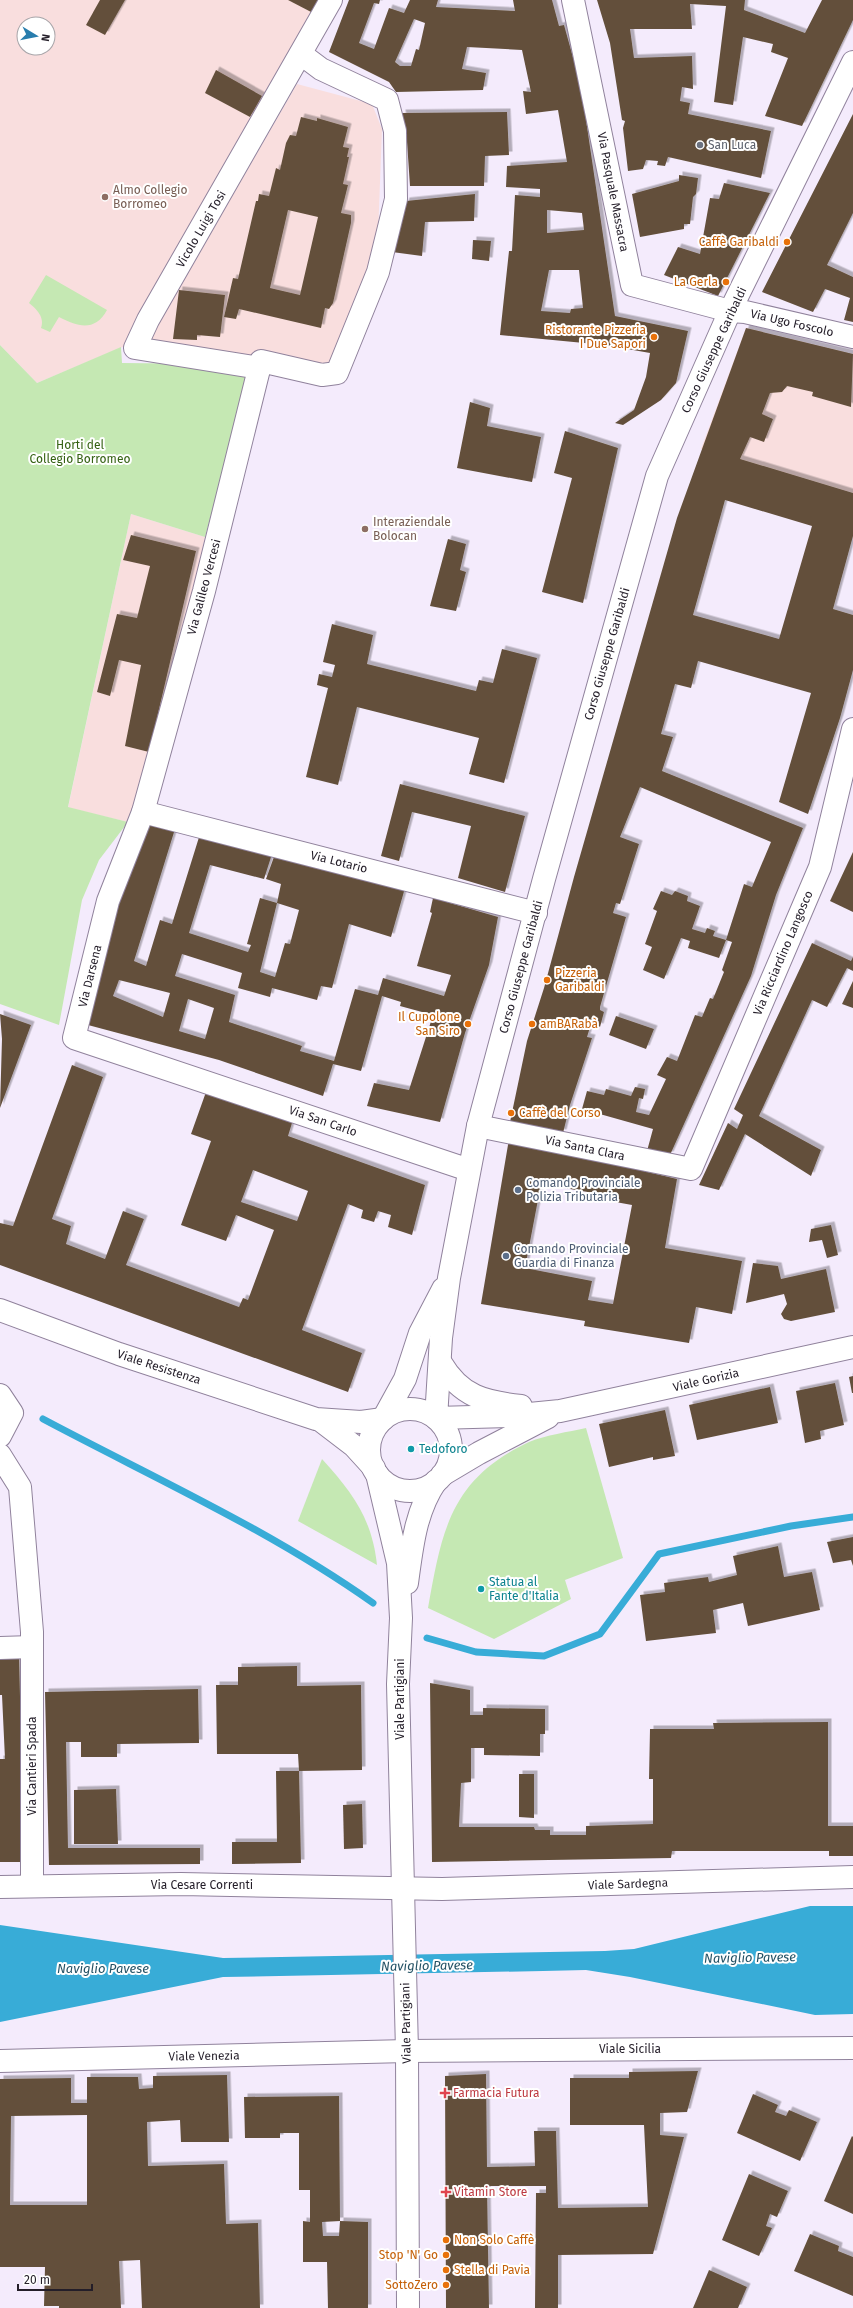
<svg xmlns="http://www.w3.org/2000/svg" width="853" height="2308" font-family="'Fira Sans',sans-serif">
  <style>
    .education { fill: #f9dede; fill-rule: evenodd }
    .green { fill: #c5e8b3 }
    .water { fill: #38acd7 }
    .lines { fill: none; stroke-linecap: round; stroke-linejoin: round }
    .stream { stroke: #38acd7; stroke-width: 7 }
    .building { fill: #63503b; fill-rule: evenodd; filter: url(#shadow) }
    .minor-casing { stroke: #90829c; stroke-width: 24 }
    .major-casing { stroke: #90829c; stroke-width: 24 }
    .minor { stroke: #fff; stroke-width: 22 }
    .major { stroke: #fff; stroke-width: 22 }
    .worship-dot { fill: #6b7280; stroke: #fff; stroke-width: 1.5 }
    .education-dot { fill: #8d6e63; stroke: #fff; stroke-width: 1.5 }
    .food-dot { fill: #e8710a; stroke: #fff; stroke-width: 1.5 }
    .service-dot { fill: #5c6f8a; stroke: #fff; stroke-width: 1.5 }
    .culture-dot { fill: #0f9aa8; stroke: #fff; stroke-width: 1.5 }
    .health-dot { fill: #e0444e; stroke: #fff; stroke-width: 1.5 }
    .labels { text-anchor: middle; stroke-width: 4; stroke-linejoin: round; paint-order: stroke }
    .worship-label { font-size: 12px; fill: #5b616d; stroke: #fff; text-anchor: start }
    .education-label { font-size: 12px; fill: #785e54; stroke: #fff; text-anchor: start }
    .street-label { font-size: 12px; fill: #241e29; stroke: #fff }
    .food-label { font-size: 12px; fill: #c56008; stroke: #fff; text-anchor: end }
    .park-label { font-size: 12px; fill: #356213; stroke: #fff }
    .service-label { font-size: 12px; fill: #4e5e75; stroke: #fff; text-anchor: start }
    .culture-label { font-size: 12px; fill: #0d838f; stroke: #fff; text-anchor: start }
    .health-label { font-size: 12px; fill: #be3a42; stroke: #fff; text-anchor: start }
    .water-label { font-size: 13px; font-style: italic; fill: #245265; stroke: #fff }
  </style>
  <defs>
    <filter id="shadow"><feDropShadow dx="3.5" dy="-3.5" stdDeviation="0" flood-color="#0004"/></filter>
  </defs>
  <rect width="100%" height="100%" fill="#f4ebfc"/>
  <g class="education">
    <path d="M 0,0 L 321,0 L 125,346 L 37,383 L 0,345 ZM 24,24 L 48,24 L 48,48 L 24,48 Z"/>
    <polygon points="297,84 372,104 382,129 377,263 331,369 146,345"/>
    <polygon points="746,328 853,354 853,493 701,449"/>
    <polygon points="131,514 205,537 155,756 128,822 68,808"/>
  </g>
  <g class="green">
    <path d="M 46,275 L 107,310 C 95,332 78,327 59,317 L 50,332 L 41,328 C 45,318 37,309 29,303 Z"/>
    <polygon points="0,345 37,383 121,347 122,363 222,364 251,369 205,537 131,514 68,807 128,822 99,860 82,900 59,1025 0,1004"/>
    <path d="M 586,1428 L 623,1558 L 565,1580 L 571,1599 L 494,1639 L 428,1608 C 442,1529 451,1479 529,1442 C 546,1435 568,1432 586,1428 Z"/>
    <path d="M 322,1459 C 353,1493 372,1519 377,1565 L 298,1521 Z"/>
  </g>
  <polygon class="water" points="810,1906 853,1906 853,2014 815,2015 630,1977 586,1970 543,1971 223,1977 0,2022 0,1925 223,1958 605,1951 634,1949"/>
  <g class="lines">
    <g class="stream">
      <path d="M 43,1419 C 154,1478 270,1530 373,1603"/>
      <polyline points="427,1638 476,1652 544,1656 600,1634 659,1554 791,1526 853,1517"/>
    </g>
  </g>
  <g class="building">
    <polygon points="100,0 125,0 105,35 86,25"/>
    <polygon points="288,0 321,0 313,13"/>
    <path d="M 349,0 L 380,0 L 379,4 L 374,3 L 359,43 L 374,49 L 389,8 L 404,13 L 410,0 L 438,0 L 436,7 L 515,11 L 513,0 L 552,0 L 559,26 L 564,25 L 581,86 L 615,316 L 688,331 L 676,383 L 661,400 L 623,425 L 615,423 L 634,410 L 646,377 L 650,353 L 605,345 L 500,335 L 509,251 L 512,251 L 515,195 L 540,197 L 540,189 L 506,187 L 507,166 L 567,162 L 558,110 L 526,114 L 523,91 L 531,92 L 522,50 L 467,47 L 462,69 L 486,73 L 483,90 L 396,92 L 389,82 L 329,52 ZM 414,19 L 425,23 L 419,50 L 416,49 L 411,66 L 400,66 L 395,62 ZM 547,210 L 582,213 L 584,230 L 547,233 ZM 549,270 L 579,270 L 583,308 L 571,309 L 570,313 L 541,311 Z"/>
    <polygon points="597,0 745,0 744,10 805,33 822,0 853,0 853,20 802,126 765,116 788,58 771,52 773,44 743,37 733,105 714,102 726,6 690,4 692,29 630,29 634,58 692,56 693,89 682,87 680,101 690,103 688,114 771,131 761,178 668,157 665,166 657,165 658,161 646,160 643,169 628,171 623,128 625,121 622,120 610,43"/>
    <polygon points="216,70 262,96 250,117 205,93"/>
    <polygon points="507,112 509,155 485,156 484,186 410,186 407,142 402,113"/>
    <polygon points="853,114 853,213 827,265 853,277 853,322 844,320 850,298 825,289 813,312 762,292"/>
    <path d="M 301,117 L 317,121 L 317,118 L 348,127 L 343,147 L 349,148 L 347,157 L 349,157 L 343,184 L 348,185 L 341,213 L 351,215 L 351,223 L 333,303 L 329,309 L 325,308 L 321,328 L 239,309 L 236,319 L 224,317 L 233,278 L 238,279 L 256,201 L 258,201 L 259,194 L 269,196 L 276,168 L 280,170 L 286,143 L 290,135 L 296,136 ZM 288,210 L 318,217 L 300,295 L 270,288 Z"/>
    <polygon points="679,175 698,178 696,194 693,197 690,224 684,224 684,229 640,237 632,194 679,181"/>
    <polygon points="724,183 770,193 718,296 664,275 678,247 700,254 710,198 719,199"/>
    <polygon points="475,194 474,221 425,222 422,256 392,252 406,201"/>
    <polygon points="473,240 491,241 489,261 472,259"/>
    <polygon points="179,290 225,295 220,337 197,335 197,340 173,339"/>
    <path d="M 746,328 L 853,354 L 851,407 L 812,396 L 813,392 L 787,386 L 782,392 L 770,393 L 762,414 L 773,419 L 764,442 L 750,437 L 740,459 L 853,493 L 853,536 L 833,609 L 853,615 L 853,670 L 840,718 L 808,814 L 779,802 L 811,693 L 698,661 L 691,688 L 675,684 L 661,734 L 673,737 L 662,771 L 803,828 L 776,895 L 751,976 L 670,1155 L 647,1151 L 653,1129 L 582,1109 L 587,1091 L 604,1095 L 606,1089 L 631,1096 L 635,1087 L 645,1089 L 643,1099 L 639,1098 L 636,1112 L 649,1115 L 666,1079 L 657,1075 L 667,1057 L 677,1061 L 695,1015 L 702,1017 L 710,998 L 713,999 L 724,972 L 722,970 L 732,942 L 726,940 L 744,884 L 752,887 L 771,842 L 640,787 L 620,837 L 639,844 L 620,904 L 616,903 L 613,913 L 626,917 L 600,1007 L 600,1010 L 604,1012 L 600,1027 L 591,1024 L 587,1037 L 592,1038 L 570,1105 L 563,1133 L 510,1122 L 527,1041 L 544,988 L 574,877 L 677,518 ZM 725,500 L 812,526 L 779,639 L 693,615 Z"/>
    <polygon points="470,402 490,408 487,426 541,437 532,482 457,468"/>
    <polygon points="565,431 618,448 583,603 542,592 572,478 554,473"/>
    <polygon points="131,535 196,551 149,752 125,746 141,665 119,660 110,696 97,692 117,614 137,618 150,566 123,560"/>
    <polygon points="448,539 466,544 460,570 466,572 456,611 430,606"/>
    <polygon points="332,624 373,635 367,664 476,691 479,680 493,683 502,649 537,658 504,783 469,774 479,738 357,707 338,785 306,777 328,688 317,685 319,674 332,677 335,665 323,662"/>
    <polygon points="400,784 525,816 505,892 458,878 471,826 412,812 399,861 381,856"/>
    <path d="M 144,823 L 175,829 L 134,961 L 146,966 L 160,920 L 172,924 L 200,834 L 272,854 L 264,879 L 210,865 L 189,933 L 248,952 L 251,945 L 247,944 L 260,898 L 277,903 L 281,884 L 266,879 L 275,854 L 405,888 L 391,937 L 349,924 L 332,988 L 321,986 L 317,1000 L 272,988 L 270,997 L 238,988 L 242,973 L 182,954 L 175,976 L 235,995 L 229,1022 L 302,1046 L 300,1051 L 334,1061 L 355,989 L 378,995 L 383,978 L 444,996 L 451,975 L 417,966 L 432,913 L 430,912 L 433,898 L 498,917 L 489,965 L 465,1033 L 440,1122 L 367,1106 L 374,1083 L 409,1090 L 433,1015 L 400,1006 L 401,1002 L 382,996 L 361,1071 L 333,1064 L 323,1096 L 219,1060 L 88,1025 L 104,953 ZM 277,903 L 299,910 L 290,944 L 285,943 L 275,977 L 260,972 ZM 119,980 L 170,993 L 163,1017 L 113,996 ZM 188,999 L 214,1008 L 205,1039 L 179,1031 Z"/>
    <polygon points="853,852 853,912 830,901"/>
    <polygon points="661,891 672,895 675,891 688,896 687,901 700,906 692,929 705,933 707,928 715,931 713,936 726,940 719,958 688,948 690,941 681,938 664,979 643,970 652,947 645,944 657,911 653,909"/>
    <polygon points="812,943 851,961 853,957 853,971 847,968 827,1007 812,1000 759,1116 821,1150 811,1176 745,1134 719,1190 699,1185 728,1123 737,1129 743,1115 734,1109"/>
    <polygon points="853,981 853,1008 842,1004"/>
    <polygon points="0,1014 31,1025 0,1108 2,1039"/>
    <polygon points="616,1016 654,1029 646,1049 609,1035"/>
    <path d="M 72,1065 L 103,1077 L 52,1219 L 71,1226 L 66,1244 L 105,1259 L 123,1211 L 144,1219 L 126,1265 L 239,1307 L 243,1298 L 248,1300 L 274,1230 L 236,1215 L 226,1241 L 181,1225 L 211,1141 L 191,1134 L 206,1092 L 292,1123 L 288,1136 L 425,1185 L 412,1235 L 388,1227 L 391,1215 L 378,1211 L 374,1222 L 361,1218 L 363,1210 L 348,1204 L 302,1330 L 362,1353 L 348,1392 L 0,1265 L 0,1223 L 13,1226 ZM 253,1170 L 308,1191 L 297,1221 L 241,1202 Z"/>
    <path d="M 509,1139 L 677,1179 L 665,1248 L 742,1261 L 732,1314 L 696,1307 L 689,1343 L 584,1326 L 585,1321 L 481,1304 ZM 541,1184 L 611,1196 L 610,1201 L 632,1205 L 613,1304 L 588,1300 L 592,1281 L 525,1268 Z"/>
    <polygon points="831,1225 838,1255 827,1258 822,1240 809,1242 811,1229"/>
    <polygon points="753,1263 778,1266 781,1279 826,1269 835,1312 791,1321 784,1319 781,1314 787,1304 784,1294 746,1303"/>
    <polygon points="853,1376 853,1393 852,1393 849,1377"/>
    <polygon points="835,1383 844,1425 820,1431 821,1439 805,1443 796,1391"/>
    <polygon points="770,1387 778,1423 697,1440 689,1405"/>
    <polygon points="665,1410 675,1456 653,1460 653,1457 609,1467 599,1424"/>
    <polygon points="853,1537 853,1566 851,1560 833,1563 827,1542"/>
    <polygon points="778,1546 784,1577 812,1572 820,1610 748,1626 743,1603 713,1610 716,1633 646,1641 640,1595 665,1592 664,1583 708,1577 709,1582 737,1575 733,1556"/>
    <polygon points="0,1655 19,1655 24,1862 0,1862 0,1759 5,1759 2,1695 0,1695"/>
    <polygon points="297,1666 297,1686 361,1685 362,1770 299,1771 298,1754 217,1754 216,1685 238,1685 238,1667"/>
    <polygon points="430,1683 470,1690 470,1715 483,1715 483,1708 545,1709 545,1734 540,1734 540,1756 484,1755 484,1748 471,1748 471,1782 461,1783 459,1827 534,1827 535,1830 550,1830 550,1835 586,1835 586,1826 653,1824 653,1779 649,1779 650,1729 714,1729 713,1723 828,1722 828,1826 853,1826 853,1856 829,1856 829,1851 672,1851 671,1858 432,1862"/>
    <polygon points="198,1689 199,1743 117,1744 117,1757 81,1757 81,1742 66,1742 68,1848 200,1848 200,1864 49,1865 45,1692"/>
    <polygon points="276,1771 299,1771 301,1863 232,1864 232,1842 277,1842"/>
    <polygon points="519,1774 534,1774 534,1818 519,1817"/>
    <polygon points="116,1789 118,1844 74,1844 74,1790"/>
    <polygon points="362,1804 363,1848 344,1849 343,1805"/>
    <polygon points="698,2071 687,2112 660,2113 660,2135 684,2137 653,2254 558,2255 558,2308 535,2308 536,2193 546,2193 546,2186 487,2186 489,2308 446,2308 445,2076 486,2074 487,2167 535,2166 534,2131 556,2131 558,2208 648,2207 644,2125 570,2125 570,2078 629,2078 629,2072"/>
    <path d="M 227,2075 L 229,2142 L 181,2142 L 180,2120 L 147,2122 L 148,2166 L 224,2164 L 226,2224 L 258,2223 L 260,2308 L 142,2308 L 140,2260 L 119,2261 L 121,2308 L 59,2308 L 59,2306 L 44,2306 L 45,2267 L 0,2267 L 0,2079 L 71,2078 L 71,2103 L 87,2103 L 87,2077 L 138,2077 L 139,2089 L 153,2088 L 153,2076 ZM 87,2115 L 87,2205 L 10,2205 L 11,2116 Z"/>
    <polygon points="753,2094 778,2105 775,2112 786,2116 789,2110 817,2122 800,2161 737,2133"/>
    <polygon points="339,2096 340,2221 322,2222 323,2236 339,2236 340,2221 368,2222 368,2308 328,2308 327,2262 303,2262 303,2221 310,2222 310,2190 299,2190 299,2133 280,2133 280,2138 245,2138 244,2097"/>
    <polygon points="852,2136 853,2137 853,2214 824,2201"/>
    <polygon points="749,2174 788,2191 777,2217 770,2214 766,2226 772,2228 759,2256 722,2240"/>
    <polygon points="810,2234 839,2246 838,2251 853,2257 853,2296 794,2271"/>
    <polygon points="709,2270 747,2287 738,2308 693,2308"/>
  </g>
  <g class="lines">
    <defs>
      <g id="minor">
        <polyline points="573,0 632,285 730,311 745,312 853,337"/>
        <polyline points="301,54 321,69 387,100 395,131 396,199 378,272 337,373 322,375 261,361 204,591 143,812 108,901 74,1038 469,1170"/>
        <polyline points="853,62 730,311 657,476 544,879 478,1126 449,1278 441,1338 436,1418 509,1416 560,1411 853,1347"/>
        <polyline points="260,368 135,348 148,320 331,0"/>
        <polyline points="143,812 536,913"/>
        <polyline points="478,1126 691,1169 820,867 853,729"/>
        <path d="M 441,1363 C 461,1397 485,1402 521,1406"/>
        <polyline points="0,1395 12,1413 0,1436"/>
        <polyline points="383,1419 405,1379 420,1333 443,1289"/>
        <polyline points="0,1455 20,1487 32,1632 32,1886"/>
        <polyline points="442,1475 479,1453 548,1417"/>
        <polyline points="0,1648 32,1647"/>
        <polyline points="0,1887 181,1884 442,1889 853,1877"/>
        <polyline points="0,2061 407,2051 853,2048"/>
      </g>
      <g id="major">
        <polyline points="0,1310 119,1354 316,1419 361,1422 383,1419"/>
        <circle cx="410" cy="1450" r="41"/>
        <polyline points="320,1420 354,1446 374,1468"/>
        <polyline points="377,1474 398,1563 401,1618 398,1684 407,2051 408,2308"/>
        <path d="M 407,1583 C 412,1547 415,1512 436,1481"/>
      </g>
    </defs>
    <use href="#minor" class="minor-casing"/>
    <use href="#major" class="major-casing"/>
    <use href="#minor" class="minor"/>
    <use href="#major" class="major"/>
  </g>
  <circle class="worship-dot" cx="700" cy="145" r="4"/>
  <g class="education-dot">
    <circle cx="105" cy="197" r="4"/>
    <circle cx="365" cy="529" r="4"/>
  </g>
  <g class="food-dot">
    <circle cx="787" cy="242" r="4"/>
    <circle cx="726" cy="282" r="4"/>
    <circle cx="654" cy="337" r="4"/>
    <circle cx="547" cy="980" r="4"/>
    <circle cx="468" cy="1024" r="4"/>
    <circle cx="532" cy="1024" r="4"/>
    <circle cx="511" cy="1113" r="4"/>
    <circle cx="446" cy="2240" r="4"/>
    <circle cx="446" cy="2255" r="4"/>
    <circle cx="446" cy="2270" r="4"/>
    <circle cx="446" cy="2285" r="4"/>
  </g>
  <g class="service-dot">
    <circle cx="518" cy="1190" r="4"/>
    <circle cx="506" cy="1256" r="4"/>
  </g>
  <g class="culture-dot">
    <circle cx="411" cy="1449" r="4"/>
    <circle cx="481" cy="1589" r="4"/>
  </g>
  <g class="health-dot">
    <path d="M443 2087h4v4h4v4h-4v4h-4v-4h-4v-4h4z"/>
    <path d="M444 2186h4v4h4v4h-4v4h-4v-4h-4v-4h4z"/>
  </g>
  <g class="labels">
    <g class="worship-label">
      <text x="708" y="149">San Luca</text>
    </g>
    <g class="education-label">
      <text x="113" y="194">Almo Collegio<tspan x="113" dy="14">Borromeo</tspan></text>
      <text x="373" y="526">Interaziendale<tspan x="373" dy="14">Bolocan</tspan></text>
    </g>
    <g class="street-label">
      <text transform="translate(613 192) rotate(79)" y="4">Via Pasquale Massacra</text>
      <text transform="translate(201 229) rotate(-60)" y="4">Vicolo Luigi Tosi</text>
      <text transform="translate(792 323) rotate(13)" y="4">Via Ugo Foscolo</text>
      <text transform="translate(714 350) rotate(-65)" y="4">Corso Giuseppe Garibaldi</text>
      <text transform="translate(204 587) rotate(-75)" y="4">Via Galileo Vercesi</text>
      <text transform="translate(607 654) rotate(-74)" y="4">Corso Giuseppe Garibaldi</text>
      <text transform="translate(339 862) rotate(14)" y="4">Via Lotario</text>
      <text transform="translate(783 953) rotate(-67)" y="4">Via Ricciardino Langosco</text>
      <text transform="translate(521 967) rotate(-75)" y="4">Corso Giuseppe Garibaldi</text>
      <text transform="translate(90 976) rotate(-76)" y="4">Via Darsena</text>
      <text transform="translate(323 1121) rotate(19)" y="4">Via San Carlo</text>
      <text transform="translate(585 1148) rotate(12)" y="4">Via Santa Clara</text>
      <text transform="translate(159 1367) rotate(18)" y="4">Viale Resistenza</text>
      <text transform="translate(706 1380) rotate(-13)" y="4">Viale Gorizia</text>
      <text transform="translate(400 1699) rotate(-90)" y="4">Viale Partigiani</text>
      <text transform="translate(32 1766) rotate(-90)" y="4">Via Cantieri Spada</text>
      <text transform="translate(628 1884) rotate(-2)" y="4">Viale Sardegna</text>
      <text x="202" y="1889">Via Cesare Correnti</text>
      <text transform="translate(406 2023) rotate(-91)" y="4">Viale Partigiani</text>
      <text x="630" y="2053">Viale Sicilia</text>
      <text transform="translate(204 2056) rotate(-1)" y="4">Viale Venezia</text>
    </g>
    <g class="food-label">
      <text x="779" y="246">Caffè Garibaldi</text>
      <text x="718" y="286">La Gerla</text>
      <text x="646" y="334">Ristorante Pizzeria<tspan x="646" dy="14">I Due Sapori</tspan></text>
      <text x="555" y="977" text-anchor="start">Pizzeria<tspan x="555" dy="14">Garibaldi</tspan></text>
      <text x="460" y="1021">Il Cupolone<tspan x="460" dy="14">San Siro</tspan></text>
      <text x="540" y="1028" text-anchor="start">amBARabà</text>
      <text x="519" y="1117" text-anchor="start">Caffè del Corso</text>
      <text x="454" y="2244" text-anchor="start">Non Solo Caffè</text>
      <text x="438" y="2259">Stop 'N' Go</text>
      <text x="454" y="2274" text-anchor="start">Stella di Pavia</text>
      <text x="438" y="2289">SottoZero</text>
    </g>
    <g class="park-label">
      <text x="80" y="449">Horti del<tspan x="80" dy="14">Collegio Borromeo</tspan></text>
    </g>
    <g class="service-label">
      <text x="526" y="1187">Comando Provinciale<tspan x="526" dy="14">Polizia Tributaria</tspan></text>
      <text x="514" y="1253">Comando Provinciale<tspan x="514" dy="14">Guardia di Finanza</tspan></text>
    </g>
    <g class="culture-label">
      <text x="419" y="1453">Tedoforo</text>
      <text x="489" y="1586">Statua al<tspan x="489" dy="14">Fante d'Italia</tspan></text>
    </g>
    <g class="health-label">
      <text x="453" y="2097">Farmacia Futura</text>
      <text x="454" y="2196">Vitamin Store</text>
    </g>
    <g class="water-label">
      <text transform="translate(750 1957) rotate(-1)" y="5">Naviglio Pavese</text>
      <text transform="translate(427 1965) rotate(-1)" y="5">Naviglio Pavese</text>
      <text x="103" y="1973">Naviglio Pavese</text>
    </g>
  </g>
  <g transform="translate(36 36) rotate(100)"><circle r="19" fill="#ffffff" stroke="#a7a5a9"/>
  <path d="M0-3L7 15L0 10L-7 15Z" fill="#287dad"/>
  <text y="-6" font-size="11" font-weight="bold" text-anchor="middle" fill="#241e29">N</text>
  </g>
  <path d="M18 2284v6h74v-6" fill="none" stroke="#241e29" stroke-width="2"/>
  <text x="24" y="2284" font-size="12" fill="#241e29" stroke="#ffffff" stroke-width="3" paint-order="stroke">20 m</text>
</svg>
